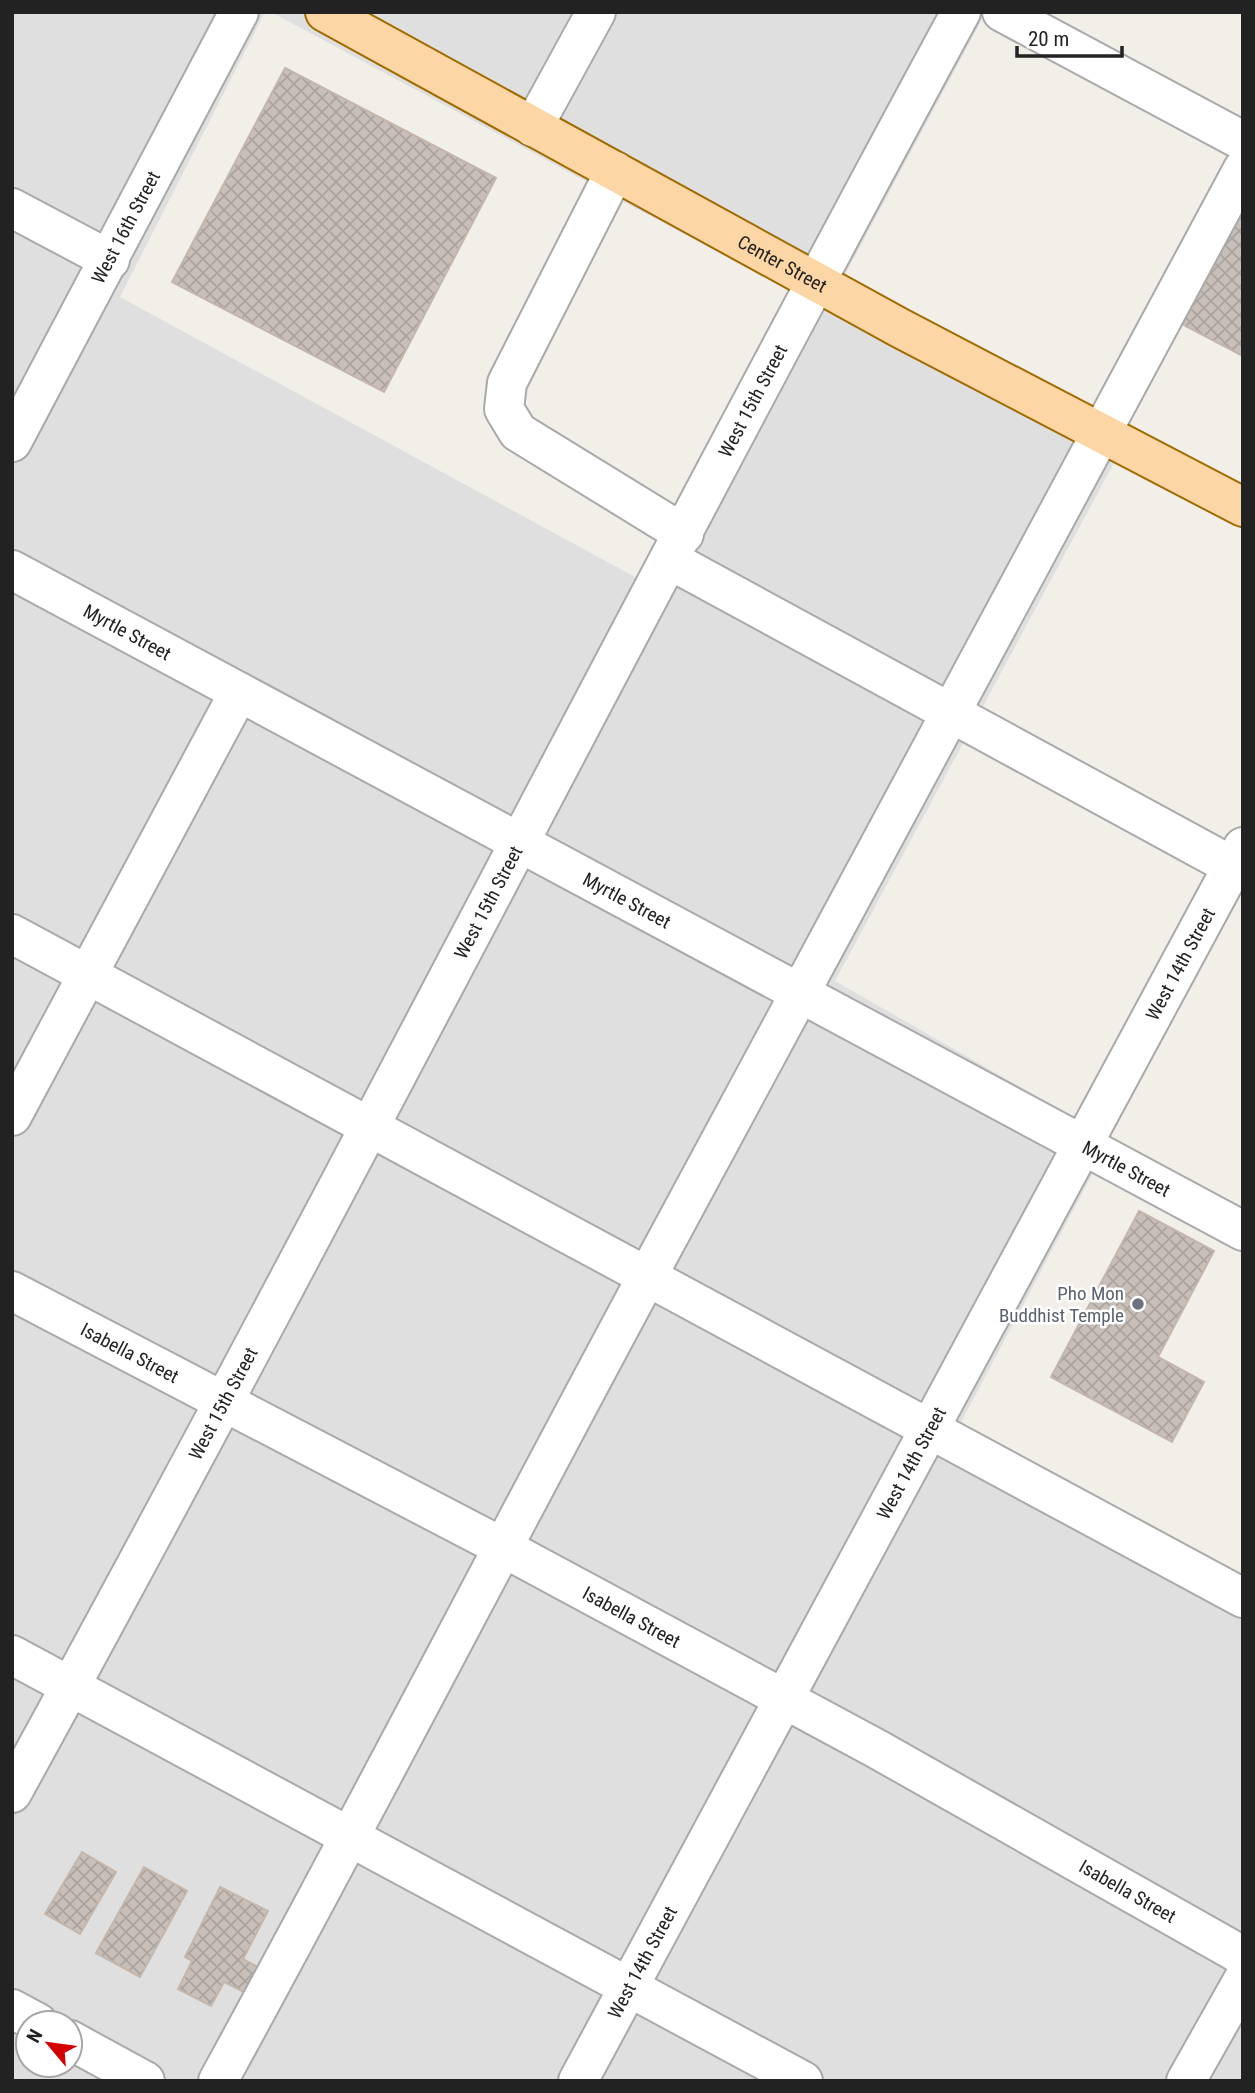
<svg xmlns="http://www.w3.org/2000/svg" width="1255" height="2093" font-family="'Roboto Condensed',sans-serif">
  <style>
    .residential { fill: #e0dfdf; fill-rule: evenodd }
    .building { fill: url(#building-cross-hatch); stroke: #c4b6ab; stroke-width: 2 }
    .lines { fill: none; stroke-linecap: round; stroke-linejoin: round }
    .minor-casing { stroke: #a9a9a9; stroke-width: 42 }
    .major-casing { stroke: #a06b00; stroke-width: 42 }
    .minor { stroke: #fff; stroke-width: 38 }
    .major { stroke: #fcd6a4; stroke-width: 38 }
    .worship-dot { fill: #6b7280; stroke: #fff; stroke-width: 2.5 }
    .labels { text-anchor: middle; stroke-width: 5; stroke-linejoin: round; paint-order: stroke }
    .street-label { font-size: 19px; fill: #222; stroke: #fff }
    .worship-label { font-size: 19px; fill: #5b616d; stroke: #fff; text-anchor: end }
  </style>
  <defs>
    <pattern id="building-cross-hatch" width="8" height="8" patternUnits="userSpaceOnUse" patternTransform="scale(1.75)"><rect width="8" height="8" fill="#c7bfb8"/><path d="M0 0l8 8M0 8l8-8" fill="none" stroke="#aba49e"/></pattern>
  </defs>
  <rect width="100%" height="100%" fill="#f2efe9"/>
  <path class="residential" d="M 12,12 L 265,12 L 120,297 L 672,597 L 825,310 L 271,12 L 986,12 L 826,310 L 1115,461 L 835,981 L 1111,1139 L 958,1428 L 1243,1579 L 1243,2081 L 12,2081 ZM 28,2023 L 70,2023 L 70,2065 L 28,2065 Z"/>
  <g class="building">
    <polygon points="285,68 496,178 384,392 172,282"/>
    <polygon points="1243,203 1243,356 1180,323"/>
    <polygon points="1139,1211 1214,1251 1158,1357 1204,1382 1172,1442 1051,1377"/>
    <polygon points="82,1852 116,1872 80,1934 45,1914"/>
    <polygon points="144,1867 187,1891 140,1977 96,1953"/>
    <polygon points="220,1887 268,1911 243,1959 265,1971 252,1996 224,1982 211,2006 178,1989 192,1961 185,1957"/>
  </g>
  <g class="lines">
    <defs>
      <g id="minor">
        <polyline points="1002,12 1243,141"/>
        <polyline points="533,127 596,12"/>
        <polyline points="615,171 507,383 504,409 518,432 684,534"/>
        <polyline points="12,208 110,260"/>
        <path id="s1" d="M 12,442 L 239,12"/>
        <polyline points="670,560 1232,866"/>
        <path id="s2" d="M 12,570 L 1243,1231"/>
        <polyline points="12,934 1243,1598"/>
        <polyline points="12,1116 239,692"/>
        <path id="s3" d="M 12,1291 L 504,1548 L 877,1749 L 1243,1956"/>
        <polyline points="12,1655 803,2081"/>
        <path id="s4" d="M 12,1793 C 336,1203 640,603 961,12"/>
        <polyline points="12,2009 38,2023"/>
        <polyline points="70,2040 145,2081"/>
        <path d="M 218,2081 C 365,1813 504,1542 649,1273 C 847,905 1046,538 1243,169"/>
        <path id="s5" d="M 578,2081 L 1243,847"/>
        <polyline points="1186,2081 1243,1980"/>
      </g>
      <g id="major">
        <path id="s6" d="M 325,12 L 900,328 L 1243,507"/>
      </g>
    </defs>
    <use href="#minor" class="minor-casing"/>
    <use href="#major" class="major-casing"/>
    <use href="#minor" class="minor"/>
    <use href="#major" class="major"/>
  </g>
  <circle class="worship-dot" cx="1138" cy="1304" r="7"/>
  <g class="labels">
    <g class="street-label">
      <text dy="7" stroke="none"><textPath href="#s1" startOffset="243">West 16th Street</textPath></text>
      <text dy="7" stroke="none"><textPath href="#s6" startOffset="522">Center Street</textPath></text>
      <text dy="7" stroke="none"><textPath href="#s4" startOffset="1577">West 15th Street</textPath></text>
      <text dy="7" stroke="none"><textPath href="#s2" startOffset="131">Myrtle Street</textPath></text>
      <text dy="7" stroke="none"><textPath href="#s2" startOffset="698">Myrtle Street</textPath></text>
      <text dy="7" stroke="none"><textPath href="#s4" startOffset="1010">West 15th Street</textPath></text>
      <text dy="7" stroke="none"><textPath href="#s5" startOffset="1269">West 14th Street</textPath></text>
      <text dy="7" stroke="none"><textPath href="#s2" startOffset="1265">Myrtle Street</textPath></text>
      <text dy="7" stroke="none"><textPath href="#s3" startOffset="133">Isabella Street</textPath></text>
      <text dy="7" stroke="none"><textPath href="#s4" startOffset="443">West 15th Street</textPath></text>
      <text dy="7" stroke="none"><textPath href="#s5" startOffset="702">West 14th Street</textPath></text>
      <text dy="7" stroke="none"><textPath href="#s3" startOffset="700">Isabella Street</textPath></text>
      <text dy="7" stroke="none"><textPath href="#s3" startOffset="1267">Isabella Street</textPath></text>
      <text dy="7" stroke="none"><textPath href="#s5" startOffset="135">West 14th Street</textPath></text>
    </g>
    <g class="worship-label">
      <text x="1124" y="1300">Pho Mon<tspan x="1124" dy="22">Buddhist Temple</tspan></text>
    </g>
  </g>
  <rect width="1255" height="2093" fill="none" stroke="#222222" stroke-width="28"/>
  <g transform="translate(49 2044) rotate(299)"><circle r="33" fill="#ffffff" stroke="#a7a7a7" stroke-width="2"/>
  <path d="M0-5L12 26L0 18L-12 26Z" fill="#d40000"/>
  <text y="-10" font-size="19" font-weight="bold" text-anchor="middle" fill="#222222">N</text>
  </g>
  <path d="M1017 46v10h105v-10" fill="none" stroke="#222222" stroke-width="3.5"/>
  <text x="1028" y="46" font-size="21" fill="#222222" stroke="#ffffff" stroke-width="5" paint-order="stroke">20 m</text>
</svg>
